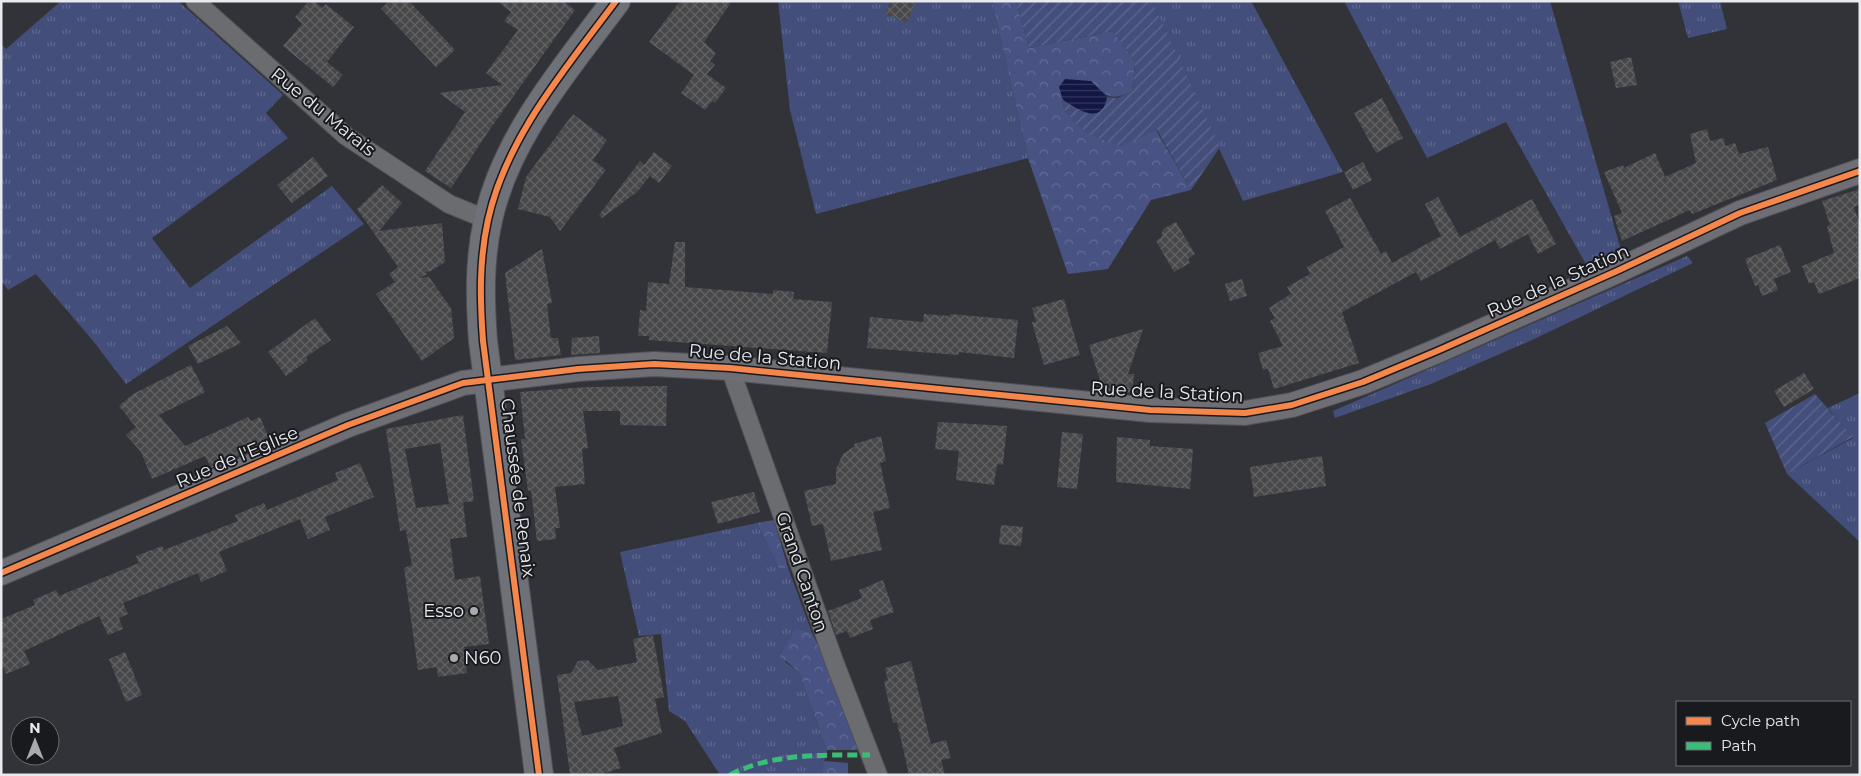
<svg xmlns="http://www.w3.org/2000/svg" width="1861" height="776" font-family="Montserrat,sans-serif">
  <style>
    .grass { fill: url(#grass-tufts) }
    .forest { fill: url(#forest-crowns) }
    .garden { fill: url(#garden-furrows) }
    .water { fill: url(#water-rules) }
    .building { fill: url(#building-cross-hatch); fill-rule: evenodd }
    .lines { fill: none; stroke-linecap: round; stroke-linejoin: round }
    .street-casing { stroke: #505156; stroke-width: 20 }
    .secondary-casing { stroke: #505156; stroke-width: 26 }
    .primary-casing { stroke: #505156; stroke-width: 30 }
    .street { stroke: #6b6c6f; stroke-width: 18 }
    .secondary { stroke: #6e6e74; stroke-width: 24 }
    .primary { stroke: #6f7179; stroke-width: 28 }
    .quiet { stroke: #3abd76; stroke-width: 5; stroke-dasharray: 10 5; stroke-linecap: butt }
    .cycleway-casing { stroke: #191a1e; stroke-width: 9 }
    .cycleway { stroke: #f5874c; stroke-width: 6 }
    .poi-dot { fill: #a9aab0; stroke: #191a1e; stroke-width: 2 }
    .labels { text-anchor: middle; stroke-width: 4; stroke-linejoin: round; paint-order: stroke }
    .street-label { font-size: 18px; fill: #e9eaf0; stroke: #191a1e }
    .poi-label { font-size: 18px; fill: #e9eaf0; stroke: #191a1e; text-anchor: end }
  </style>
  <defs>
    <pattern id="grass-tufts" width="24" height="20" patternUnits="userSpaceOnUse" patternTransform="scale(1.25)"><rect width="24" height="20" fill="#444e7b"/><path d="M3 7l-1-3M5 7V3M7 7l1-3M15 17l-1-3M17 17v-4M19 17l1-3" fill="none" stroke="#5f688e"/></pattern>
    <pattern id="forest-crowns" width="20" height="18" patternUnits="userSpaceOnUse" patternTransform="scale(1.25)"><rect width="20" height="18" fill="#485384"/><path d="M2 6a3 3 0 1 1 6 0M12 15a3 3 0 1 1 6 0" fill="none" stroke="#626c96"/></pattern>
    <pattern id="garden-furrows" width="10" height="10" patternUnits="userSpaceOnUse" patternTransform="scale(1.25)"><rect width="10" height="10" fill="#444e7b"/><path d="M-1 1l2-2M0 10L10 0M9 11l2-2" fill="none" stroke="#5f688e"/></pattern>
    <pattern id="water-rules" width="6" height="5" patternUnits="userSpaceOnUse" patternTransform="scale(1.25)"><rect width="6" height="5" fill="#121643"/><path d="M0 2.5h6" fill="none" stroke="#34385e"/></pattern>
    <pattern id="building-cross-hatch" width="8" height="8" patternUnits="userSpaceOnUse" patternTransform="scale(1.25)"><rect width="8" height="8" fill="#48484a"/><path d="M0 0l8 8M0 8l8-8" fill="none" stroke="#626364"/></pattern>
  </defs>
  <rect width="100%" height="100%" fill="#323338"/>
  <g class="grass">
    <polygon points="61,1 178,1 283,95 266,113 288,138 152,238 190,288 332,186 364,224 126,384 94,342 36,274 8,290 1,280 1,44 6,49"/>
    <polygon points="778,1 992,1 1028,158 816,214 790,110"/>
    <polygon points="1152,1 1251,1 1343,172 1243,201"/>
    <polygon points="1344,1 1550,1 1621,250 1587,266 1506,122 1427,158"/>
    <polygon points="1678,1 1720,1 1727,29 1688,38"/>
    <polygon points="1687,256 1693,263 1532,340 1431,384 1335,418 1333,411"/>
    <polygon points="1860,393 1860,542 1787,474 1853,438 1828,408"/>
    <polygon points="757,523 779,569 788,568 812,633 796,628 785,662 799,672 827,750 821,775 727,775 726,773 720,775 685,721 669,711 661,634 639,636 620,552"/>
  </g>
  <g class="forest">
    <path d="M 992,1 L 1016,1 L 1029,48 L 1113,31 L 1135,62 L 1132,92 C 1109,101 1108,97 1091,81 L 1061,96 L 1065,112 L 1156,130 L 1191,190 L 1151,200 L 1108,269 L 1068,274 L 1028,158 Z"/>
    <polygon points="774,520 788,568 779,569 757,523"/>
    <polygon points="796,628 812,633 830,670 862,750 827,750 799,672 780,656"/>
    <polygon points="824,761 848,763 848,775 821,775"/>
  </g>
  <g class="garden">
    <polygon points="1016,1 1152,1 1220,147 1191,190 1157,130 1121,146 1087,134 1065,112 1059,87 1065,79 1091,81 1107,97 1117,98 1132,92 1135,62 1113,31 1029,48"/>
    <polygon points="1815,394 1853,437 1787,474 1765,423"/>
  </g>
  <path class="water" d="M 1065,79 L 1091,81 L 1107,97 C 1102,126 1079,110 1063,100 L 1059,87 Z"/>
  <g class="building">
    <polygon points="309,1 314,1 322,8 326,4 354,27 327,62 343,75 333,87 283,46 302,24 295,17"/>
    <polygon points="389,1 409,1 455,50 436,67 381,9"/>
    <polygon points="497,1 563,1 575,10 490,129 451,188 425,171 465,112 439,93 502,85 486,73 518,30 504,21 511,12"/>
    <polygon points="680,1 732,1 704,42 716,53 710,61 715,65 707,74 726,88 715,103 712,101 705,110 681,93 694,75 649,42"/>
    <polygon points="890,1 916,1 907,23 885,14"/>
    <polygon points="1631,57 1637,85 1616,88 1610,62"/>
    <polygon points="1382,98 1403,138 1376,153 1354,113"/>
    <polygon points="573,114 607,140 593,160 606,170 560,231 550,217 518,209 526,177"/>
    <polygon points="1707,129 1710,141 1724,138 1725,146 1735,143 1739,154 1768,147 1777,180 1692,214 1690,210 1622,241 1614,216 1622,213 1604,172 1623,165 1624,168 1655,153 1665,177 1696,163 1690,134"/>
    <polygon points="654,152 672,166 659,183 650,176 637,192 602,218 599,215 640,161 644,165"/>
    <polygon points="313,157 328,176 292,203 277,185"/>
    <polygon points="1363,162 1372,180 1353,190 1344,172"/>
    <polygon points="382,185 402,203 379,231 442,223 445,262 431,271 425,272 427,274 420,278 429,277 451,308 454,338 422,361 376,294 395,282 389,274 398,267 357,209"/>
    <polygon points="1860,189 1860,205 1854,207 1860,225 1860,278 1819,294 1814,282 1809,284 1802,266 1834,253 1827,226 1830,225 1822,201"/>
    <polygon points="1438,197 1460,237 1532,199 1556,244 1538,254 1528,234 1500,249 1495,240 1421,281 1416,272 1342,312 1359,363 1274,389 1268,369 1263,370 1258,353 1283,346 1270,321 1275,318 1269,308 1291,294 1287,287 1310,274 1307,267 1344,247 1325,211 1350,198 1381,254 1386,251 1392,263 1441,236 1425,204"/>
    <polygon points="1176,222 1195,254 1188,259 1190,263 1174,272 1156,241 1161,238 1163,229"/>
    <polygon points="675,242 685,242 685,287 773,294 773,290 794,292 793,299 832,302 827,353 649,340 649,336 638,336 640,310 646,311 648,282 669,284"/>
    <polygon points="1780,245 1791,272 1774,279 1778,290 1762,296 1758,285 1755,286 1745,259"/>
    <polygon points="542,249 552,303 547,304 551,338 558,338 561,355 515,360 505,273"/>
    <polygon points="1242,279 1247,296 1230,301 1225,284"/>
    <polygon points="1064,299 1080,355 1044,365 1032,322 1036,322 1032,308"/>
    <polygon points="924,314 950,316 950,314 1018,320 1014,358 959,352 959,355 867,348 870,317 923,322"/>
    <polygon points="315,318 331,340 306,357 308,360 286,376 268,352"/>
    <polygon points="227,326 241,343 198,364 188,346"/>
    <polygon points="1143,329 1128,374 1134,374 1132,393 1103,390 1089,345"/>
    <polygon points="599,336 600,353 571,355 572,338"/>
    <polygon points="191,365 205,392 159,415 185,446 248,417 251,421 260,417 270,441 211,468 205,456 152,479 141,452 126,435 136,427 119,406 133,394"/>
    <polygon points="1804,373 1814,389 1784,407 1774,391"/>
    <polygon points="667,386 666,426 620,425 620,411 583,411 588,448 582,449 585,484 555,487 560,528 555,528 556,539 537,541 531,490 528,491 521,439 525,439 520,392 588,387"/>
    <path d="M 463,415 L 474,501 L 459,503 L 463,502 L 467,537 L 450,539 L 455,580 L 480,576 L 489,644 L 464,647 L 467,673 L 438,677 L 437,667 L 418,670 L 404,568 L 412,565 L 406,530 L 400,531 L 386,429 ZM 440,443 L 449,504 L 416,508 L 405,449 Z"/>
    <polygon points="938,422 1007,426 1003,465 997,464 994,485 956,480 959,451 935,449"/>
    <polygon points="1062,432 1083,434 1077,489 1057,487"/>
    <polygon points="881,436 886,461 880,463 890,508 873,512 882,550 831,561 823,524 812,526 804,491 836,484 836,469 843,454 855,446 854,444"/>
    <polygon points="1117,437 1150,440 1150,446 1193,449 1190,489 1116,482"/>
    <polygon points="1322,456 1326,486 1254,497 1250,467"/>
    <polygon points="360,463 374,497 325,517 330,530 308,539 300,519 219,552 227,571 201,582 198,573 123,603 128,614 119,618 123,629 108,635 99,616 24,651 30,664 6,674 1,662 1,619 35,605 33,600 56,590 59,596 139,563 136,556 162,546 164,550 238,521 235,515 264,503 267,510 338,480 335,473"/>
    <polygon points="754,492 760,512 718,524 711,502"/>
    <polygon points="1001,525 1023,527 1021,546 999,544"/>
    <polygon points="883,580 894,612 870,620 873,629 850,638 847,631 836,635 828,611 862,598 859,590"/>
    <path d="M 653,635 L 664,697 L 655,699 L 662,733 L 614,748 L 621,768 L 598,775 L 570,775 L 557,675 L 571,673 L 578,661 L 588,660 L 598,670 L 637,662 L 633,639 ZM 618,696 L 623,726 L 582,736 L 574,702 Z"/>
    <polygon points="125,652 142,695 126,702 109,659"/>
    <polygon points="911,661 931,744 946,740 951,758 941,760 945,775 909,775 897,722 893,723 884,681 888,680 885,668"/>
  </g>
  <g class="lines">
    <defs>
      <g id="street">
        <polyline points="195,1 346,136 449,204 488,220"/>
        <polyline points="730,368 834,661 878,775"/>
      </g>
      <polyline id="secondary" points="1,573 348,425 463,383 578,369 654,364 730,368 1150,410 1245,413 1292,405 1363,382 1437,351 1617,271 1740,213 1860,171"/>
      <path id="primary" d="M 539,775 L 483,341 C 480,300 479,260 488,220 C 506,137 566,68 616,1"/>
    </defs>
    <use href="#street" class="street-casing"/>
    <use href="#secondary" class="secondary-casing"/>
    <use href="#primary" class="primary-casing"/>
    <use href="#street" class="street"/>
    <use href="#secondary" class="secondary"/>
    <use href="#primary" class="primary"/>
    <path class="quiet" d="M 730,775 C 771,753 824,755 870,755"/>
    <defs>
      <g id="cycleway">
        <polyline points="1,573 348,425 463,383 578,369 654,364 730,368 1150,410 1245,413 1292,405 1363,382 1437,351 1617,271 1740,213 1860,171"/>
        <path d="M 539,775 L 483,341 C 480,300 479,260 488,220 C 506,137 566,68 616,1"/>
      </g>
    </defs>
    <use href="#cycleway" class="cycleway-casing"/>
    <use href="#cycleway" class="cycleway"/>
  </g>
  <g class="poi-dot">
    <circle cx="474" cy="611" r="5"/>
    <circle cx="454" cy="658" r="5"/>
  </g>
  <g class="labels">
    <g class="street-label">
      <text transform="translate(323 112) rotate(39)" y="6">Rue du Marais</text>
      <text transform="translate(1558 281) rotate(-24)" y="6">Rue de la Station</text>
      <text transform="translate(765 357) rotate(5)" y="6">Rue de la Station</text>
      <text transform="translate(1167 392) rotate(3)" y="6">Rue de la Station</text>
      <text transform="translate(237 457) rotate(-23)" y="6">Rue de l'Eglise</text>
      <text transform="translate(518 488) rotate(83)" y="6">Chaussée de Renaix</text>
      <text transform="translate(802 572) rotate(71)" y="6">Grand Canton</text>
    </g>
    <g class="poi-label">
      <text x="464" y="617">Esso</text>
      <text x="464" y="664" text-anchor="start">N60</text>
    </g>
  </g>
  <rect width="1861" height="776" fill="none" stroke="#e9eaf0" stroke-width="5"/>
  <rect x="1676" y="701" width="175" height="65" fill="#191a1e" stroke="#6c6d72"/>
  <rect x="1686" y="717" width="25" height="8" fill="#f5874c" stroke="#6c6d72"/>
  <text x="1721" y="726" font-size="15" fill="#e9eaf0">Cycle path</text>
  <rect x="1686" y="742" width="25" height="8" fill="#3abd76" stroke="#6c6d72"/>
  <text x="1721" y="751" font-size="15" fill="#e9eaf0">Path</text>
  <g transform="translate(35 741)"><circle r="24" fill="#191a1e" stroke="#6c6d72"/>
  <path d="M0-4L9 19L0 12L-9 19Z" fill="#a9aab0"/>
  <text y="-8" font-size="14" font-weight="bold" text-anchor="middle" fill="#e9eaf0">N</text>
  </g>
</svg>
